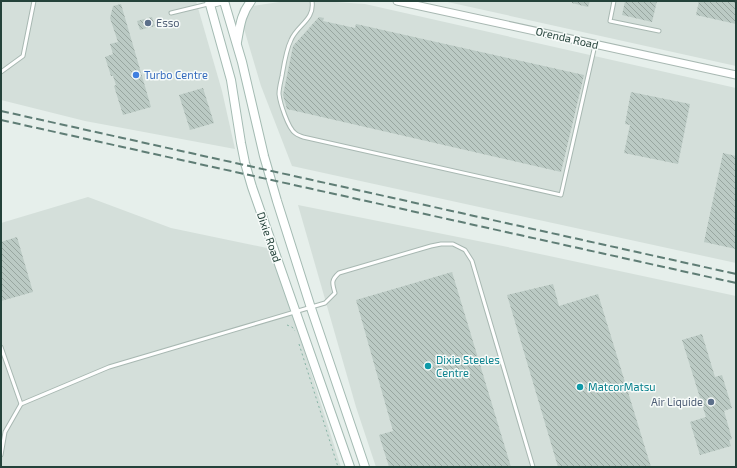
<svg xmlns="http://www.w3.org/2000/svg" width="737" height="468" font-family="'Exo 2',sans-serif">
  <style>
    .built { fill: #d4dfda }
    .building { fill: url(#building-back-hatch) }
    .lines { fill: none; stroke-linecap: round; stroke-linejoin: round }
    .service-casing { stroke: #a8b8b2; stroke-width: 5 }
    .tertiary-casing { stroke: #a8b8b2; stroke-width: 9 }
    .secondary-casing { stroke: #a4bbb3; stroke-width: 10 }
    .path { stroke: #86b3a5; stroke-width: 1; stroke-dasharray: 2 3; stroke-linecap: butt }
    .service { stroke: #fff; stroke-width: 3 }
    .tertiary { stroke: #fff; stroke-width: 7 }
    .secondary { stroke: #fff; stroke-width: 8 }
    .rail { stroke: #5f7d75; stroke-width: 2; stroke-dasharray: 8 4; stroke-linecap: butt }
    .service-dot { fill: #5c6f8a; stroke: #f7fbf9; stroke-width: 1.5 }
    .shop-dot { fill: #3f7fe0; stroke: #f7fbf9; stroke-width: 1.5 }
    .culture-dot { fill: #0f9aa8; stroke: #f7fbf9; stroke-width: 1.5 }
    .labels { text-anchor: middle; stroke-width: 3; stroke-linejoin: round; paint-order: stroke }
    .service-label { font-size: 11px; fill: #4e5e75; stroke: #f7fbf9; text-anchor: start }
    .street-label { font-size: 11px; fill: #24423a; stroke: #f7fbf9 }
    .shop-label { font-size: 11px; fill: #366cbe; stroke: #f7fbf9; text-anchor: start }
    .culture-label { font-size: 11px; fill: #0d838f; stroke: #f7fbf9; text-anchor: start }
  </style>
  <defs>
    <pattern id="building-back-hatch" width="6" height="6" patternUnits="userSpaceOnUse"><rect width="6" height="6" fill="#bbcac4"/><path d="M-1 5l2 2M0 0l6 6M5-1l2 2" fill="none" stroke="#98a6a0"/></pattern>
  </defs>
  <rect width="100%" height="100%" fill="#e6efeb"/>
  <g class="built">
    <polygon points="1,1 196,1 222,91 235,149 85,121 1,100"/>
    <polygon points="286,1 321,1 365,4 736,88 736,263 292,166 261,86 239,12 240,8"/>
    <polygon points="443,1 736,1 736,66"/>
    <polygon points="88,197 171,228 272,249 341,467 1,467 1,223"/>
    <polygon points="298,205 498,245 736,296 736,467 376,467 356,407"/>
  </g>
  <g class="building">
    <polygon points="572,1 590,1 588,7 572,3"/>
    <polygon points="625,1 657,1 652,22 622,15"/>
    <polygon points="699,1 736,1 736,24 696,15"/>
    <polygon points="121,4 151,107 123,115 114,86 116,85 113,76 111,76 105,57 113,54 110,44 118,42 110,18 113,6"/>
    <polygon points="152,17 155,26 140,30 137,21"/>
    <polygon points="319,17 324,18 323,21 355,28 356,24 584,75 561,172 287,109 283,95 293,46"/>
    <polygon points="203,88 214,123 190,130 179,95"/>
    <polygon points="631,92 690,104 678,164 624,153 630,125 625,124"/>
    <polygon points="723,153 736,156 736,249 704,242"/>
    <polygon points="17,237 33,292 1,301 1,242"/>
    <polygon points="452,272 511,467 389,467 379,435 393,431 356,300"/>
    <polygon points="553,284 559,306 598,294 651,467 558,467 507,295"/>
    <polygon points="702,334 715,377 722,375 732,408 724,411 732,439 729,440 731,446 700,455 690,422 706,417 682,340"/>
  </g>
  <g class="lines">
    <defs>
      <g id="service">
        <path d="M 312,1 C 315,20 297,25 291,40 C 286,50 284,64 282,76 C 281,81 279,88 279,94 C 280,103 288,128 295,133 C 297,135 301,136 303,137 L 561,195 L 595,45"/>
        <polyline points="614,1 610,21 659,31"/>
        <polyline points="171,13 208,4"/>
        <polyline points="1,72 23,56 34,1"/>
        <path d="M 1,347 L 21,404 L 109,367 L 325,303 L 335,293 C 332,283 331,280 339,273 L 431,246 L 441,244 L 453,244 L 465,250 L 472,261 L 533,467"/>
        <polyline points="1,455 5,432 21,404"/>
      </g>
      <g id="tertiary">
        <polyline points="397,1 736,75"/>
        <polyline points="210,4 222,1"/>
      </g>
      <g id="secondary">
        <polyline points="209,1 231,80 241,143 245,163 252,187 350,467"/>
        <polyline points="224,1 242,62 264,156 277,201 311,308 365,467"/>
        <path d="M 237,42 C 240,26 241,14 251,1"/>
      </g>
    </defs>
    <use href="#service" class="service-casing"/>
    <use href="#tertiary" class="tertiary-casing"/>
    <use href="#secondary" class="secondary-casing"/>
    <g class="path">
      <polyline points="287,325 292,327 295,331"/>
      <polyline points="299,344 338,467"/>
    </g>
    <use href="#service" class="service"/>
    <use href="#tertiary" class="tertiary"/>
    <use href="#secondary" class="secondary"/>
    <g class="rail">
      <polyline points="1,111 736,274"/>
      <polyline points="1,120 736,283"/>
    </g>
  </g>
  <g class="service-dot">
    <circle cx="148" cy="23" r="4"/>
    <circle cx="711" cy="402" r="4"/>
  </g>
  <circle class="shop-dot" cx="136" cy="75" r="4"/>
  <g class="culture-dot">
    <circle cx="428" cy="366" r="4"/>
    <circle cx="580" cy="387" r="4"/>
  </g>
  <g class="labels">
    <g class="service-label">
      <text x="156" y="27">Esso</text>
      <text x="703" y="406" text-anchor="end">Air Liquide</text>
    </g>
    <g class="street-label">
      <text transform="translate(567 38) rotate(13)" y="4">Orenda Road</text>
      <text transform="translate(269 237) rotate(71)" y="4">Dixie Road</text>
    </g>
    <g class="shop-label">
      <text x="144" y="79">Turbo Centre</text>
    </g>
    <g class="culture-label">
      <text x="436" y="364">Dixie Steeles<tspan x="436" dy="13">Centre</tspan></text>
      <text x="588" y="391">MatcorMatsu</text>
    </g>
  </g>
  <rect width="737" height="468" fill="none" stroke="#24423a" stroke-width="4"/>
</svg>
